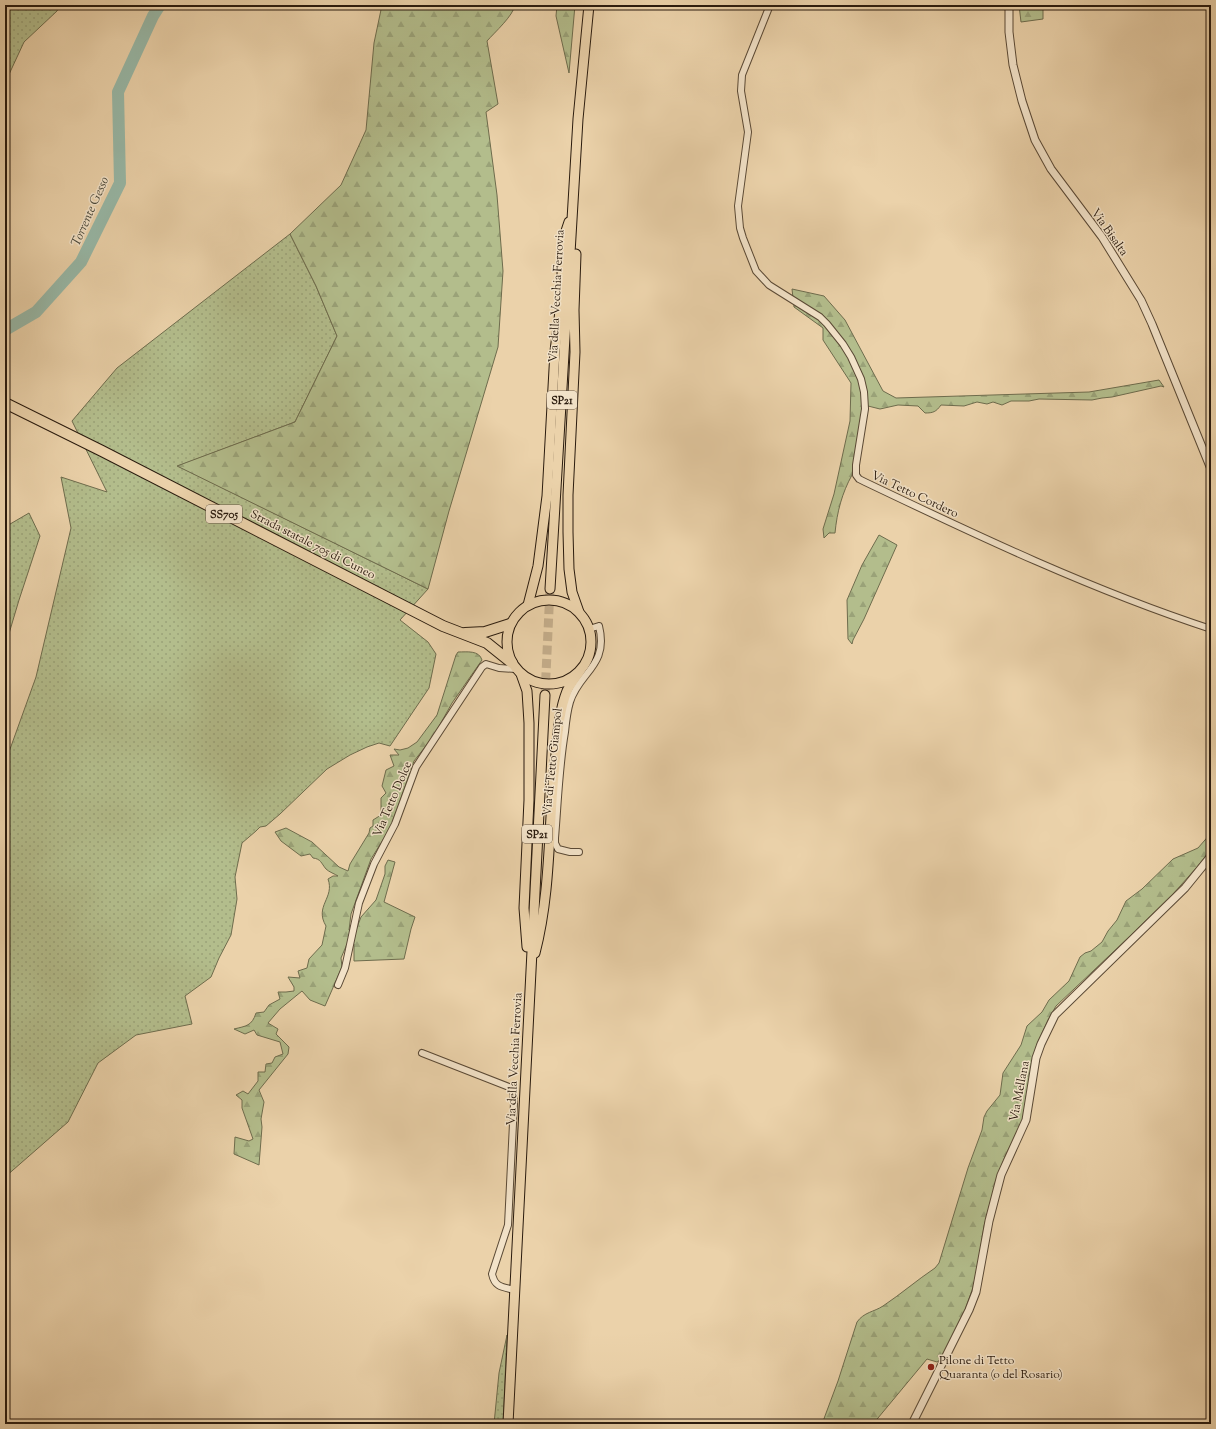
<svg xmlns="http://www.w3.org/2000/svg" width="1216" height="1429" font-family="'Sorts Mill Goudy',serif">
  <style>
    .grass { fill: url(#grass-dots); stroke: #6e6c4d }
    .forest { fill: url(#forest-firs); stroke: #6e6c4d }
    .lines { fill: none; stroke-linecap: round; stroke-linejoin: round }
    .river { stroke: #98b8a7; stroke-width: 12 }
    .primary-tunnel { stroke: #c4ad8b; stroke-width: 9; stroke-dasharray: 9 4.5; stroke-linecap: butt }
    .minor-casing { stroke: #5a4935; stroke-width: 8 }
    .tertiary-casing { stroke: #5a4935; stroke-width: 9 }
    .primary-casing { stroke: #2a1b0e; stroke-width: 11 }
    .trunk-casing { stroke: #2a1b0e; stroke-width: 12 }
    .minor { stroke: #f2e2c8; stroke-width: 6 }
    .tertiary { stroke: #f2e2c8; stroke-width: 7 }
    .primary { stroke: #ebd2aa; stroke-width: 9 }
    .trunk { stroke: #ebd2aa; stroke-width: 10 }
    .poi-dot { fill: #8f2418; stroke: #f2e2c8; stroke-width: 1.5 }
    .labels { text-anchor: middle; stroke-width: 3; stroke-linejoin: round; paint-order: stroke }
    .shield { fill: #f2e2c8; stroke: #665746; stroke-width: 1 }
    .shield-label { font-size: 11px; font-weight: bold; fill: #2a1b0e }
    .street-label { font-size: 12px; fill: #2a1b0e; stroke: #f2e2c8 }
    .poi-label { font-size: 12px; fill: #2a1b0e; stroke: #f2e2c8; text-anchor: start }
    .water-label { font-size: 13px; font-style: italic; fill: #4b4a3c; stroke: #f2e2c8 }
  </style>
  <defs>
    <pattern id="grass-dots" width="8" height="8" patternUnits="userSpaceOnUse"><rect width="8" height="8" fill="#b3bd8c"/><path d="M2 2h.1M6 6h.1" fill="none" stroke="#9aa278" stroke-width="1.8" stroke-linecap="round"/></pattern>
    <pattern id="forest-firs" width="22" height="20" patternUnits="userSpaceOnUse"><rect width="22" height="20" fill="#b3bd8c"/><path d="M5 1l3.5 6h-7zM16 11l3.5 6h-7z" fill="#9aa278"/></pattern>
  </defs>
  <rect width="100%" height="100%" fill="#ebd2aa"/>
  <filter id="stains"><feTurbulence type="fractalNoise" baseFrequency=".005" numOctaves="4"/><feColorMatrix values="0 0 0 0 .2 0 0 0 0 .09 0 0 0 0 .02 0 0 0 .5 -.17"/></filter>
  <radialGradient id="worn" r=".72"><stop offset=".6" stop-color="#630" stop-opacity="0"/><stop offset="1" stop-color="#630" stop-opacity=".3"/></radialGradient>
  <g class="grass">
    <polygon points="5,5 60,5 57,11 24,42 5,83"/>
    <polygon points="290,234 316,286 337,336 295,422 178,466 428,589 400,620 428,642 436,654 429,688 390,746 379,743 367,747 350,755 327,769 280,814 266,826 260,827 256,831 242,843 235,877 237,899 231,935 219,958 211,977 185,996 192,1024 136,1035 98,1063 68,1122 5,1177 5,763 36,677 71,528 61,477 107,492 72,421 117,368"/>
    <polygon points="29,513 40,536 19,600 5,647 5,527"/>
    <polygon points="507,1335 503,1424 494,1424 499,1373"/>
  </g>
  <g class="forest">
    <path d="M 382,5 L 515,5 C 513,16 495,32 487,41 L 498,104 L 486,112 L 497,195 L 503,271 L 498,347 L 449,511 L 428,589 L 177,466 L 295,422 L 337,336 L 316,286 L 290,234 L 341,185 L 366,130 L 374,43 Z"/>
    <polygon points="557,5 575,5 569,73 556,16"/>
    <polygon points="1019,5 1043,5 1043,19 1021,22"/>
    <path d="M 792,289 L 824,296 L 845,320 L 883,391 L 896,398 L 1089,392 L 1159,380 L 1164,387 L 1161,386 L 1112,397 L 1102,398 L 1092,400 L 1039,399 L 1029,401 L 1011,401 L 1002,405 L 993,402 L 987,404 L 977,402 L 964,406 L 941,405 C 936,412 933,413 925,413 L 918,406 L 898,405 L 880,409 L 864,405 L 852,475 C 842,493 837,512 835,533 L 829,533 L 824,538 L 823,529 L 834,494 L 850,421 L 851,383 L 823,340 L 823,328 L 794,307 Z"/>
    <polygon points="879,535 897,545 864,619 853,640 852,644 848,639 847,600 862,565"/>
    <path d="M 458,652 C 467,652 479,650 482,660 L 452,703 L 433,737 L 414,761 L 391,827 L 371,859 L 351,914 L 349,930 L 356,930 L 361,917 L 376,900 L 385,874 L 385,866 L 388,860 L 395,862 L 384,902 L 415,917 L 411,929 L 404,959 L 354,961 L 354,944 L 347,944 L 341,958 L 342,967 L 325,1006 L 310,1000 L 302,991 L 280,1009 L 268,1023 L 278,1029 L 276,1034 L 289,1047 L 288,1054 L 259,1090 L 264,1102 L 261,1119 L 262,1127 L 259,1165 L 234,1154 L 235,1137 L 249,1141 L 253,1139 L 242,1108 L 242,1100 L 236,1095 L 243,1091 L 248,1094 L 258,1081 L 258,1072 L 265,1072 L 266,1064 L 272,1063 L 275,1057 L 283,1054 L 280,1042 L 257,1035 L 254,1030 L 245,1034 L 234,1029 C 246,1026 252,1026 256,1013 L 264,1012 L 269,1005 L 280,999 L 278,992 L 286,992 L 294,991 L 294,987 L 288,977 L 300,978 L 298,971 L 307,968 L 309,959 L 322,945 L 326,926 C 314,906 335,898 328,879 L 333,876 L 338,876 C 335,874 329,872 326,869 C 321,863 321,859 313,858 L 310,854 L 301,856 L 281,841 L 275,832 L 286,828 L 312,842 L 339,867 L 348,871 L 350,864 L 369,833 L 370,828 L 373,826 L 373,820 L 381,815 L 381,798 L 386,793 L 382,786 L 386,770 L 394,766 L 390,755 L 399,755 L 394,749 L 400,750 L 408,748 L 417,742 L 437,715 L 456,655 Z"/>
    <path d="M 1211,833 L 1211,849 L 1197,867 L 1173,894 L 1129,937 L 1056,1006 L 1048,1020 L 1037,1044 L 1033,1060 L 1024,1119 L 1006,1154 L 997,1177 L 984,1226 L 976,1279 L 965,1310 L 941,1359 L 937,1362 L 927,1359 L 873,1424 L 822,1424 L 838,1381 L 857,1322 C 864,1312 874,1312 883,1306 C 901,1294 917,1280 935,1268 L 939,1263 L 968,1168 L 982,1130 L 984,1117 L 987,1111 L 1000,1095 L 1003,1073 L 1021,1045 L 1027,1026 L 1042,1012 L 1049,1000 L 1069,981 L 1080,957 L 1085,953 L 1091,951 L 1102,942 L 1108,931 L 1117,920 L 1126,901 L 1142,889 L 1173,859 L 1198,848 Z"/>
  </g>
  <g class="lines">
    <polyline class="river" points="5,330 36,312 81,262 120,183 118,92 153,16 160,5"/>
    <polyline class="primary-tunnel" points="545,695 550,589"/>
    <defs>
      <g id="minor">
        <path d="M 770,5 L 742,75 L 741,91 L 748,132 L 738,206 L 740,228 L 743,238 L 756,271 L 769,285 L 820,317 L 827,324 L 843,344 L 851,357 L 861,379 L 864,392 L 865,409 L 856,465 L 856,475 L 859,479 L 865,482 C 978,536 1092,590 1211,629"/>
        <path d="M 579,852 L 570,852 L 558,849 L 555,843 L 555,838 C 558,803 559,767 565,732 C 566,722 567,712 570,702 C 579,672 609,666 599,626 L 589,629"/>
        <polyline points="338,985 345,968 359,903 374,864 395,824 416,767 482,667 486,664 499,668 516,669"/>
        <path d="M 422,1053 L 509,1087 L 513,1092 L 514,1103 L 508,1225 L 492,1274 C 495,1288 503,1287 515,1290"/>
      </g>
      <g id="tertiary">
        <polyline points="1009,5 1009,32 1013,65 1022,101 1035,140 1051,169 1102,237 1141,300 1152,324 1211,469"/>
        <polyline points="912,1424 969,1310 976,1292 989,1221 1001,1175 1026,1120 1036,1058 1041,1044 1055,1015 1185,888 1211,856"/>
      </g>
      <g id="primary">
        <polyline points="576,254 574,310 575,352 568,495 568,532 569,569 572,592 579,612"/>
        <polyline points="550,589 578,119 589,5"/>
        <circle cx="549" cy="642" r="42"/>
        <polyline points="528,605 538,566 547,496 555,351 560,311 564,237 569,222"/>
        <polyline points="521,674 527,691 529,723 529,800 524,908 527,947"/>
        <path d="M 535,953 C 552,888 548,820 556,754 C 558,734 559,711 567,691 C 570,684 576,677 580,671"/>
        <polyline points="508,1424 545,695"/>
      </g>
      <g id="trunk">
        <polyline points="5,403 102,451 443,626 487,643 512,663"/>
        <polyline points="465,633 485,632 510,624"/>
      </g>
    </defs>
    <use href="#minor" class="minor-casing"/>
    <use href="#tertiary" class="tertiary-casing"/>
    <use href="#primary" class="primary-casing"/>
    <use href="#trunk" class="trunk-casing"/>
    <use href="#minor" class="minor"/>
    <use href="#tertiary" class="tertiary"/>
    <use href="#primary" class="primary"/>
    <use href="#trunk" class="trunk"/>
  </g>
  <circle class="poi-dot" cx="931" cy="1367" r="4"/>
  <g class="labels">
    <g class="shield">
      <rect x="547" y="391" width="30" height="18" rx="3"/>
      <rect x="206" y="505" width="36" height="18" rx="3"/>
      <rect x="522" y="825" width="30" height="18" rx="3"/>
    </g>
    <g class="shield-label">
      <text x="562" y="404">SP21</text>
      <text x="224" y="518">SS705</text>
      <text x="537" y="838">SP21</text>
    </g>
    <g class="street-label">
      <text transform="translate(1110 232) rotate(55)" y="4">Via Bisalta</text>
      <text transform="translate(556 296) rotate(-87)" y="4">Via della Vecchia Ferrovia</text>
      <text transform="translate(915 494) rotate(25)" y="4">Via Tetto Cordero</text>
      <text transform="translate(313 544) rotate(27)" y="4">Strada statale 705 di Cuneo</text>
      <text transform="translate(552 762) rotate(-84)" y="4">Via di Tetto Giampol</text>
      <text transform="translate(392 799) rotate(-67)" y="4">Via Tetto Dolce</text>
      <text transform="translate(514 1059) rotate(-87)" y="4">Via della Vecchia Ferrovia</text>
      <text transform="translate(1019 1091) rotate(-79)" y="4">Via Mellana</text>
    </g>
    <g class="poi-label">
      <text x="939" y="1364">Pilone di Tetto<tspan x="939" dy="14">Quaranta (o del Rosario)</tspan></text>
    </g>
    <g class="water-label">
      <text transform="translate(89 211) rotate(-66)" y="5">Torrente Gesso</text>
    </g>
  </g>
  <rect width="1216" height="1429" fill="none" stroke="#ebd2aa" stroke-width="20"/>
  <rect x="6" y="6" width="1204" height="1417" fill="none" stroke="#2a1b0e" stroke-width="2"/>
  <rect x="10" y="10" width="1196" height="1409" fill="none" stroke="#2a1b0e"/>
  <rect width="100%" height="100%" filter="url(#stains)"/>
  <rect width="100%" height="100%" fill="url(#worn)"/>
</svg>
